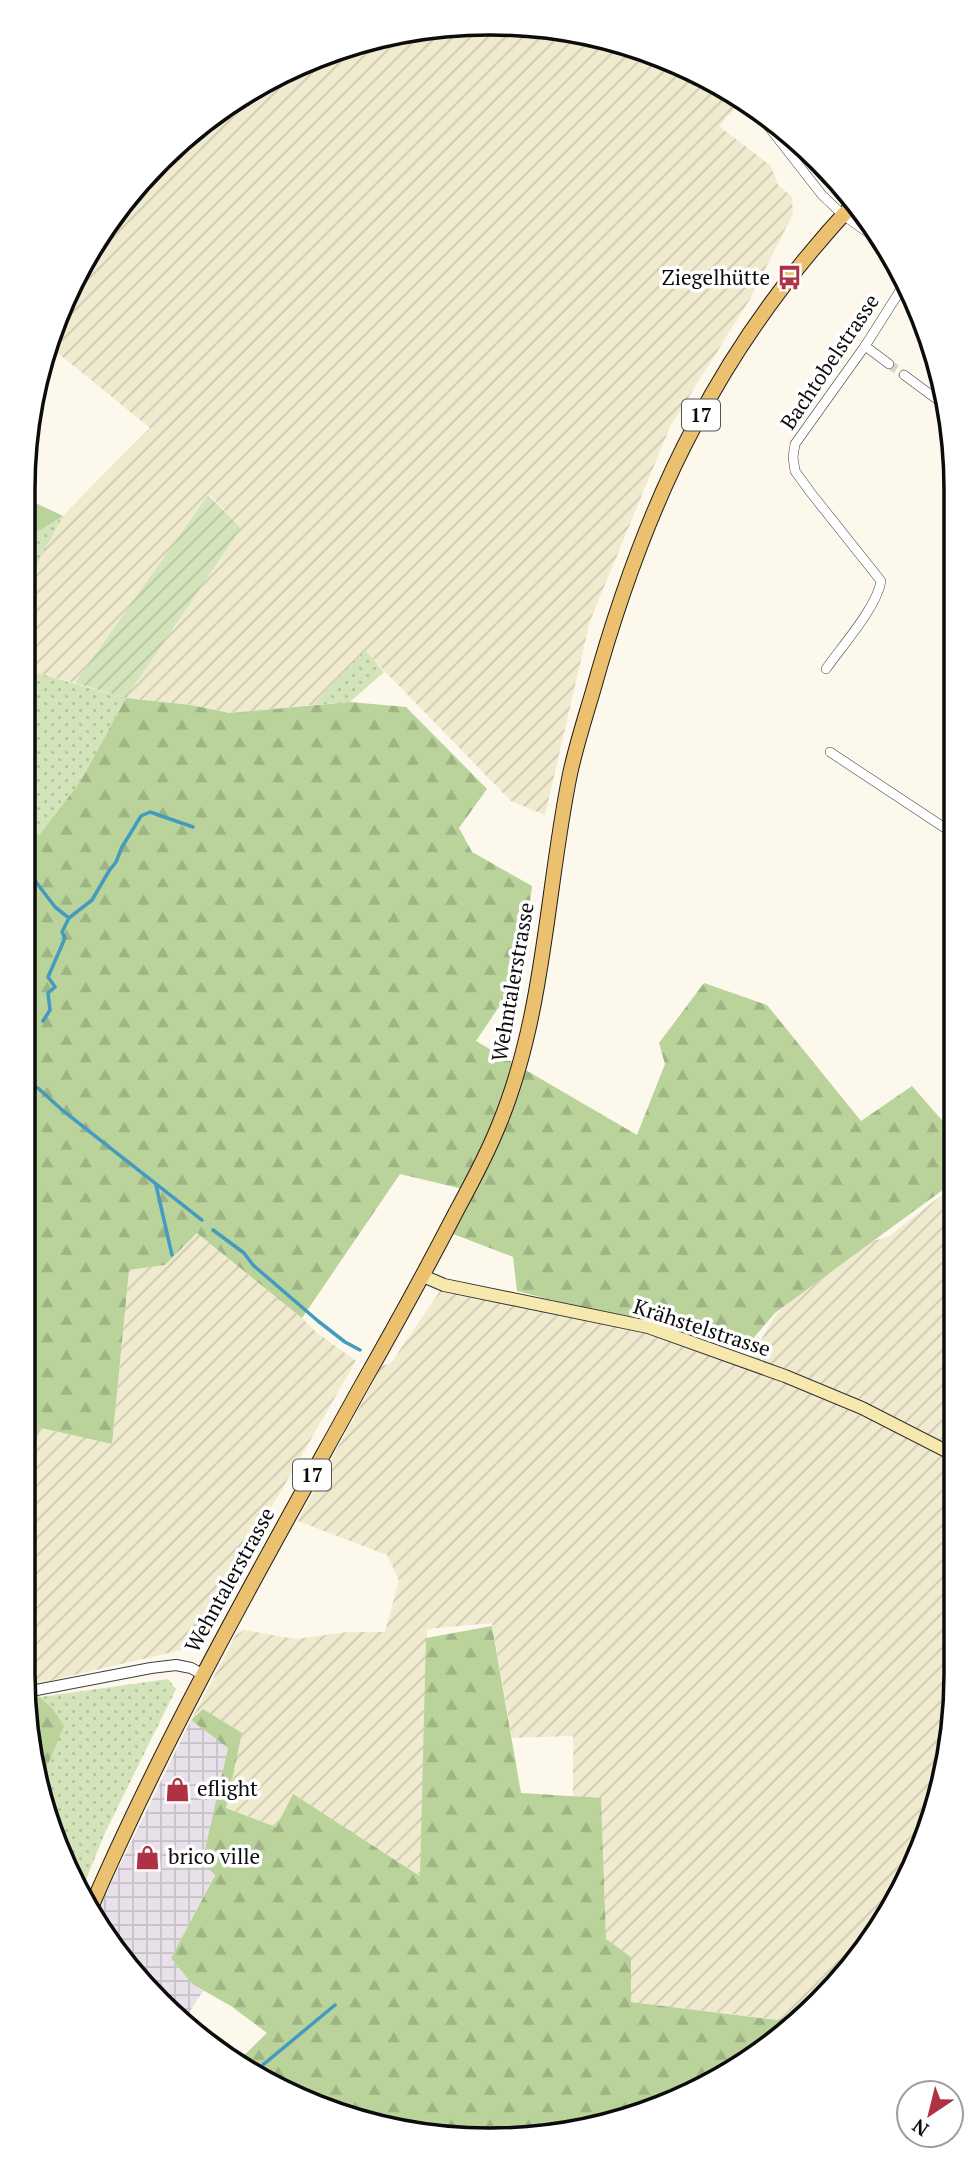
<svg xmlns="http://www.w3.org/2000/svg" width="979" height="2163" font-family="'PT Serif',serif">
  <style>
    .industrial { fill: url(#industrial-grid) }
    .farmland { fill: url(#farmland-furrows) }
    .grass { fill: url(#grass-dots) }
    .forest { fill: url(#forest-firs) }
    .garden { fill: url(#garden-furrows) }
    .lines { fill: none; stroke-linecap: round; stroke-linejoin: round }
    .stream { stroke: #449abf; stroke-width: 3.5 }
    .minor-tunnel { stroke: #d9d5ca; stroke-width: 9; stroke-dasharray: 9 4.5; stroke-linecap: butt }
    .minor-casing { stroke: #3f3f3f; stroke-width: 10 }
    .tertiary-casing { stroke: #3f3f3f; stroke-width: 12 }
    .secondary-casing { stroke: #2e2e2e; stroke-width: 14 }
    .primary-casing { stroke: #1d1d1d; stroke-width: 16 }
    .minor { stroke: #fff; stroke-width: 9 }
    .tertiary { stroke: #fff; stroke-width: 10 }
    .secondary { stroke: #f7e8ae; stroke-width: 12 }
    .primary { stroke: #ebc06f; stroke-width: 14 }
    .labels { text-anchor: middle; stroke-width: 7; stroke-linejoin: round; paint-order: stroke }
    .shield { fill: #fff; stroke: #555; stroke-width: 2 }
    .shield-label { font-size: 19px; font-weight: bold; fill: #0c0c0c }
    .poi-label { font-size: 21px; fill: #0c0c0c; stroke: #fff; text-anchor: start }
    .street-label { font-size: 21px; fill: #0c0c0c; stroke: #fff }
    .rim { fill: none; stroke: #0c0c0c; stroke-width: 3.5 }
  </style>
  <defs>
    <pattern id="industrial-grid" width="8" height="8" patternUnits="userSpaceOnUse" patternTransform="scale(1.75)"><rect width="8" height="8" fill="#e8e1ea"/><path d="M0 4h8M4 0v8" fill="none" stroke="#c6c0c8"/></pattern>
    <pattern id="farmland-furrows" width="10" height="10" patternUnits="userSpaceOnUse" patternTransform="scale(1.75)"><rect width="10" height="10" fill="#f0eacf"/><path d="M-1 1l2-2M0 10L10 0M9 11l2-2" fill="none" stroke="#cdc8b1"/></pattern>
    <pattern id="grass-dots" width="8" height="8" patternUnits="userSpaceOnUse" patternTransform="scale(1.75)"><rect width="8" height="8" fill="#d4e4ba"/><path d="M2 2h.1M6 6h.1" fill="none" stroke="#b5c29f" stroke-width="1.8" stroke-linecap="round"/></pattern>
    <pattern id="forest-firs" width="22" height="20" patternUnits="userSpaceOnUse" patternTransform="scale(1.75)"><rect width="22" height="20" fill="#b9d39a"/><path d="M5 1l3.5 6h-7zM16 11l3.5 6h-7z" fill="#9eb484"/></pattern>
    <pattern id="garden-furrows" width="10" height="10" patternUnits="userSpaceOnUse" patternTransform="scale(1.75)"><rect width="10" height="10" fill="#d4e4ba"/><path d="M-1 1l2-2M0 10L10 0M9 11l2-2" fill="none" stroke="#b5c29f"/></pattern>
  </defs>
  <rect width="100%" height="100%" fill="#fdf8ec"/>
  <polygon class="industrial" points="191,1720 228,1748 202,1862 215,1874 171,1958 192,1984 203,1991 185,2019 138,1981 94,1918"/>
  <g class="farmland">
    <polygon points="489,23 580,32 668,58 735,97 739,103 719,126 771,166 778,185 792,197 793,214 750,299 670,427 590,621 545,815 511,801 365,651 313,705 230,713 191,705 126,698 241,528 209,494 75,683 23,669 23,599 41,557 63,516 150,428 48,345 58,311 101,231 159,160 230,102 311,58 398,32"/>
    <polygon points="955,1185 956,1454 750,1358 776,1315 832,1256 852,1246 888,1237"/>
    <polygon points="197,1233 302,1318 316,1332 356,1361 278,1496 186,1649 52,1680 40,1697 27,1699 23,1673 23,1468 41,1428 112,1444 129,1270 165,1265"/>
    <polygon points="444,1285 573,1311 746,1360 956,1456 956,1674 947,1765 921,1852 840,1982 807,2009 778,2020 631,2002 631,1957 606,1940 601,1799 573,1797 573,1736 512,1738 492,1623 427,1629 421,1876 293,1795 276,1827 226,1808 242,1733 203,1710 191,1720 236,1635 244,1630 295,1639 348,1632 385,1632 399,1580 387,1555 298,1521 382,1366 391,1363"/>
  </g>
  <g class="grass">
    <polygon points="63,516 41,557 23,599 23,534 31,536"/>
    <polygon points="365,650 384,672 350,702 313,705"/>
    <polygon points="23,669 126,698 80,782 23,856"/>
    <polygon points="168,1679 176,1689 104,1835 80,1895 48,1824 41,1781 63,1726 53,1709 40,1697"/>
  </g>
  <g class="forest">
    <polygon points="23,497 63,516 31,536 23,534"/>
    <polygon points="126,698 191,705 230,713 350,702 406,707 487,789 459,828 472,852 532,886 521,974 476,1041 637,1135 665,1064 659,1043 704,983 767,1005 861,1121 912,1086 954,1134 955,1181 775,1313 744,1349 517,1291 513,1257 453,1234 471,1191 400,1174 302,1318 197,1233 165,1265 129,1270 112,1444 41,1428 23,1468 23,856 80,782"/>
    <polygon points="492,1626 521,1793 601,1798 606,1939 631,1957 631,2002 777,2020 807,2009 723,2078 580,2131 489,2140 399,2131 256,2078 237,2062 267,2033 231,2006 192,1984 171,1958 215,1875 202,1862 228,1748 191,1720 203,1709 242,1733 226,1808 276,1827 293,1794 420,1876 426,1638"/>
    <polygon points="40,1697 53,1709 64,1726 41,1781 27,1699"/>
  </g>
  <polygon class="garden" points="208,495 241,528 126,698 75,683"/>
  <g class="lines">
    <g class="stream">
      <polyline points="23,877 36,882 55,907 69,918"/>
      <polyline points="43,1021 50,1010 48,993 55,987 48,977 65,938 62,932 69,918 92,900 109,871 116,862 122,847 141,816 150,812 193,827"/>
      <polyline points="23,1079 39,1089 61,1109 202,1220"/>
      <polyline points="156,1185 172,1255"/>
      <polyline points="213,1230 244,1253 253,1265 318,1321 345,1342 360,1350"/>
      <polyline points="28,1704 36,1708"/>
      <polyline points="252,2074 335,2005"/>
    </g>
    <polyline class="minor-tunnel" points="889,364 904,375"/>
    <defs>
      <g id="minor">
        <polyline points="754,108 822,195 843,215 880,241"/>
        <polyline points="790,152 797,143"/>
        <polyline points="865,346 889,364"/>
        <polyline points="904,375 946,406"/>
        <path d="M 826,669 C 842,646 877,607 881,581 L 811,493 L 795,471 L 793,457 L 795,444 L 865,346 L 905,283"/>
        <polyline points="830,752 954,834"/>
      </g>
      <polyline id="tertiary" points="26,1692 151,1668 176,1665 191,1668 202,1674"/>
      <polyline id="secondary" points="423,1276 444,1285 648,1327 785,1376 862,1408 956,1456"/>
      <path id="primary" d="M 89,1912 C 167,1731 265,1560 360,1388 C 393,1330 425,1272 456,1212 C 471,1184 486,1157 498,1127 C 545,1015 546,891 570,774 C 576,746 585,718 593,691 C 618,601 651,507 695,425 C 737,344 793,268 856,201"/>
    </defs>
    <use href="#minor" class="minor-casing"/>
    <use href="#tertiary" class="tertiary-casing"/>
    <use href="#secondary" class="secondary-casing"/>
    <use href="#primary" class="primary-casing"/>
    <use href="#minor" class="minor"/>
    <use href="#tertiary" class="tertiary"/>
    <use href="#secondary" class="secondary"/>
    <use href="#primary" class="primary"/>
  </g>
  <defs>
    <symbol id="bus-bare" viewBox="-9 -9 18 18"><path d="M-5-6H5V4H4V6H2V4H-2V6H-4V4H-5ZM-3.5-4V0h7V-4ZM-3.5 1.2v1.5H-2V1.2ZM2 1.2v1.5H3.5V1.2Z" fill="#ae3244" stroke="#fff" stroke-width="2.5" paint-order="stroke"/></symbol>
    <symbol id="shop-bare" viewBox="-9 -9 18 18"><path d="M-5-2.5h2.3a2.7 3.5 0 0 1 5.4 0H5L5.5 6h-11ZM-1.5-2.5h3a1.5 2.3 0 0 0-3 0Z" fill="#ae3244" stroke="#fff" stroke-width="2.5" paint-order="stroke"/></symbol>
  </defs>
  <g fill-rule="evenodd">
    <use href="#bus-bare" x="772" y="260" width="35" height="35"/>
    <use href="#shop-bare" x="160" y="1772" width="35" height="35"/>
    <use href="#shop-bare" x="130" y="1840" width="35" height="35"/>
  </g>
  <g class="labels">
    <g class="shield">
      <rect x="682" y="399.5" width="38" height="31" rx="5"/>
      <rect x="293" y="1459.5" width="38" height="31" rx="5"/>
    </g>
    <g class="shield-label">
      <text x="701" y="422">17</text>
      <text x="312" y="1482">17</text>
    </g>
    <g class="poi-label">
      <text x="770" y="285" text-anchor="end">Ziegelhütte</text>
      <text x="197" y="1796">eflight</text>
      <text x="168" y="1864">brico ville</text>
    </g>
    <g class="street-label">
      <text transform="translate(830 362) rotate(-56)" y="7">Bachtobelstrasse</text>
      <text transform="translate(513 982) rotate(-80)" y="7">Wehntalerstrasse</text>
      <text transform="translate(702 1328) rotate(18)" y="7">Krähstelstrasse</text>
      <text transform="translate(230 1580) rotate(-61)" y="7">Wehntalerstrasse</text>
    </g>
  </g>
  <path d="M0 0H979V2163H0ZM489 35H490A454 454 0 0 1 944 489V1674A454 454 0 0 1 490 2128H489A454 454 0 0 1 35 1674V489A454 454 0 0 1 489 35Z" fill="#fff" fill-rule="evenodd"/>
  <path class="rim" d="M489 35H490A454 454 0 0 1 944 489V1674A454 454 0 0 1 490 2128H489A454 454 0 0 1 35 1674V489A454 454 0 0 1 489 35Z"/>
  <g transform="translate(930 2114) rotate(215)"><circle r="33" fill="#ffffff" stroke="#9e9e9e" stroke-width="2"/>
  <path d="M0-5L12 26L0 18L-12 26Z" fill="#ae3244"/>
  <text y="-10" font-size="19" font-weight="bold" text-anchor="middle" fill="#0c0c0c">N</text>
  </g>
</svg>
